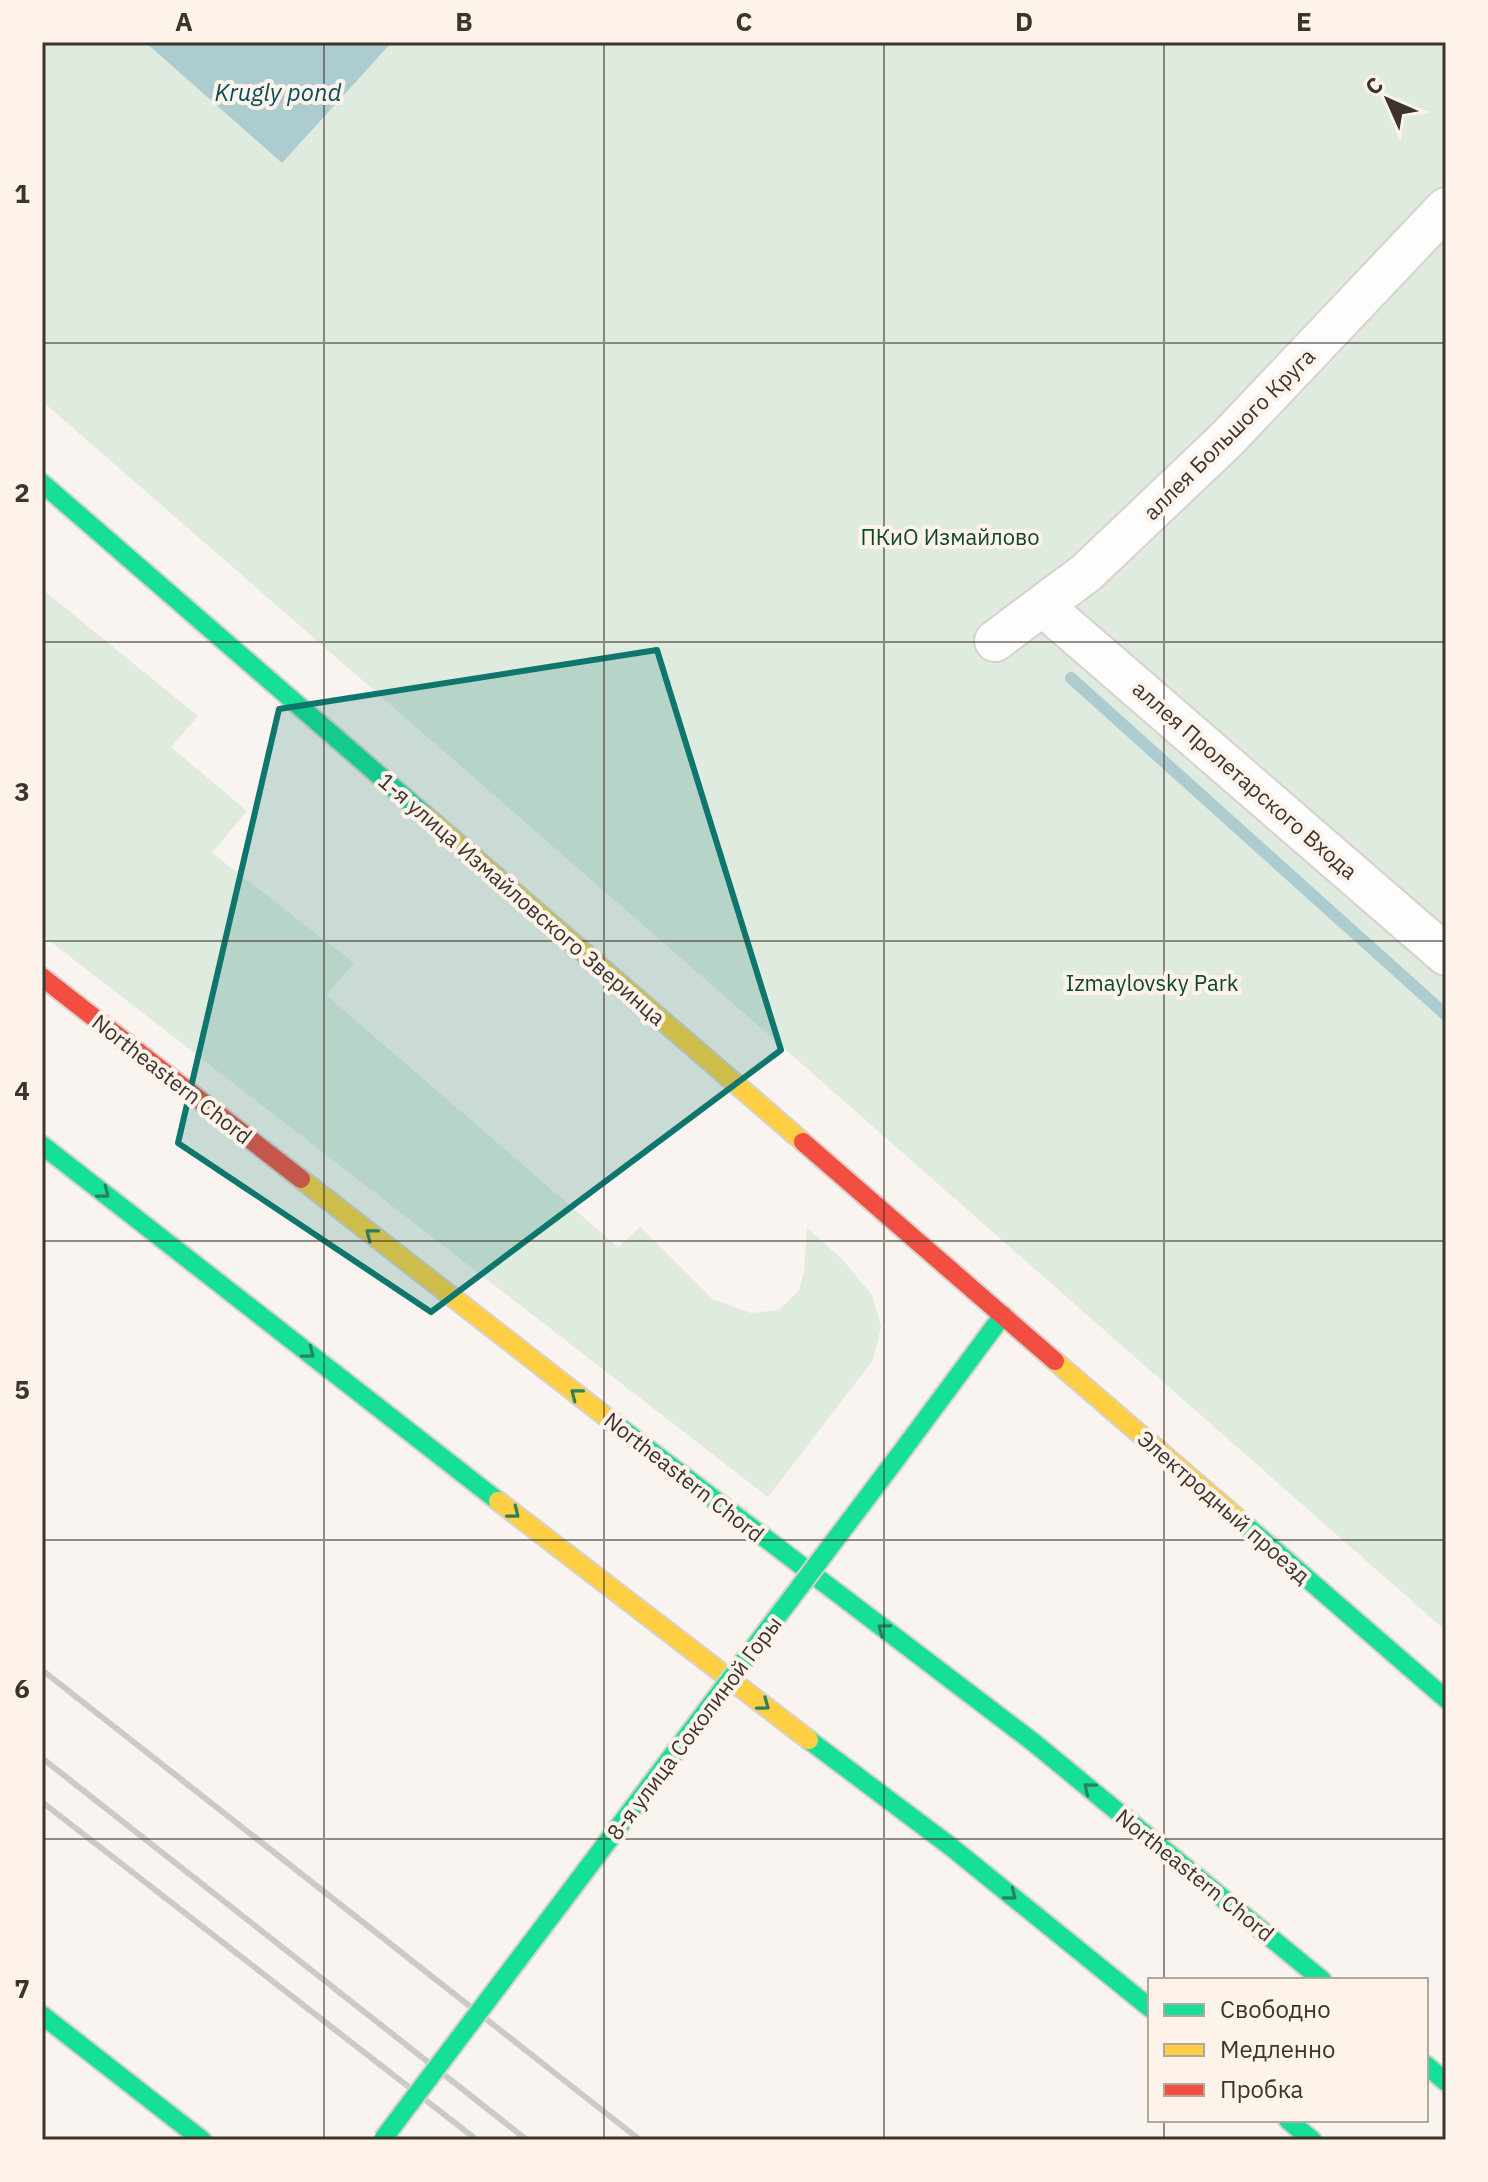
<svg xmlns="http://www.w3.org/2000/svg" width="1488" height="2182" font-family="'IBM Plex Sans',sans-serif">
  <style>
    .green { fill: #e0ebdf }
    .water { fill: #adccd0 }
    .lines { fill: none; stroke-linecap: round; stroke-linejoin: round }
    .stream { stroke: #adccd0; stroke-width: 12 }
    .street-casing { stroke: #d8d1cb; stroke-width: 44 }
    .fast-casing { stroke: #d8d1cb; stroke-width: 22 }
    .slow-casing { stroke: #d8d1cb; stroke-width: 22 }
    .jam-casing { stroke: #d8d1cb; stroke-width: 22 }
    .street { stroke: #fefdfd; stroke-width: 40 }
    .fast { stroke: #16e098; stroke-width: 18 }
    .slow { stroke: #ffcf43; stroke-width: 18 }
    .jam { stroke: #f24e42; stroke-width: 18 }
    .rail { stroke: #cccac8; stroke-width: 6 }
    .fast-bridge-casing { stroke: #d8d1cb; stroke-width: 22; stroke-linecap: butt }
    .fast-bridge { stroke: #16e098; stroke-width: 18 }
    .oneway { stroke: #2b815d }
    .marked { fill: #0f766e; fill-opacity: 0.2; stroke: #0f766e; stroke-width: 6; stroke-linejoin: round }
    .grid { fill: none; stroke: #3d342d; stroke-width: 2; stroke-opacity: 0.55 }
    .labels { text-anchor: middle; stroke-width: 8; stroke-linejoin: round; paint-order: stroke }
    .street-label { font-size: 22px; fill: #3d342d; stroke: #fdf3eb }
    .park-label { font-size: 22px; fill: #0d4726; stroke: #fdf3eb }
    .water-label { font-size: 24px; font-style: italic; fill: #074e57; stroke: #fdf3eb }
    .neatline { fill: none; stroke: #3d342d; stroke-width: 3 }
    .grid-label { font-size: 26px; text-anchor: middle; font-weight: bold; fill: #3d342d }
  </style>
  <rect width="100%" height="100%" fill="#f9f4ef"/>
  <g class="green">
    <polygon points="42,42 1446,42 1446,1631 736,1006 42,401"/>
    <polygon points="42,589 198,716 171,747 247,811 212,853 354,963 326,995 618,1247 640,1227 712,1299 751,1313 779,1310 799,1290 804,1272 807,1228 842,1259 872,1295 881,1327 873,1360 768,1497 42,935"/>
  </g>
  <polygon class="water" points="145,42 392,42 282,163"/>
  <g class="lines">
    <polyline class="stream" points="1071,678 1446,1015"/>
    <defs>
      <g id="street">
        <polyline points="1044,607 1446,955"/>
        <polyline points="995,641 1086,573 1227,439 1446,208"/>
      </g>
      <g id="fast">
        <polyline points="42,483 426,816"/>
        <polyline points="42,1145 498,1501"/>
        <polyline points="614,1423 1033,1742 1322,1980"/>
        <polyline points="897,1458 1003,1315"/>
        <polyline points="1242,1522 1446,1699"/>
        <polyline points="809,1740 950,1846 1150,2008"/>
        <polyline points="42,2015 202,2140"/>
        <polyline points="1426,2065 1446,2082"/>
        <polyline points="1288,2120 1312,2140"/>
      </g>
      <g id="slow">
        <polyline points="426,816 803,1142"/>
        <polyline points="301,1179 614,1423"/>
        <polyline points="1055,1361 1242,1522"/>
        <polyline points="498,1501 809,1740"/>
      </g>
      <g id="jam">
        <polyline points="42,977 301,1179"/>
        <polyline points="803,1142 1055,1361"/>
      </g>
    </defs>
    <use href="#street" class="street-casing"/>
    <use href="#fast" class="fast-casing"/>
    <use href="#slow" class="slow-casing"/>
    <use href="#jam" class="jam-casing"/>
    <use href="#street" class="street"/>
    <use href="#fast" class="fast"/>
    <use href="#slow" class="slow"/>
    <use href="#jam" class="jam"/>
    <g class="rail">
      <polyline points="42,1670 640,2140"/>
      <polyline points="42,1758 527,2140"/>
      <polyline points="42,1802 477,2140"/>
    </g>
    <defs>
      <polyline id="fast-bridge" points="383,2139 897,1458"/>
    </defs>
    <use href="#fast-bridge" class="fast-bridge-casing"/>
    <use href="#fast-bridge" class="fast-bridge"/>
  </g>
  <defs><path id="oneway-chevron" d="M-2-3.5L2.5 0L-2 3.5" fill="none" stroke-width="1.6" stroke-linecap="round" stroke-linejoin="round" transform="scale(2)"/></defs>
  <g class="oneway">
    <use href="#oneway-chevron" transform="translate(104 1193) rotate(38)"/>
    <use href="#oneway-chevron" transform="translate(371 1234) rotate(-142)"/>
    <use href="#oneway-chevron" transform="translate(309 1353) rotate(38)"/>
    <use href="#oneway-chevron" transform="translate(576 1394) rotate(-142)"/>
    <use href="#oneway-chevron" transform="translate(514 1513) rotate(38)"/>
    <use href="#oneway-chevron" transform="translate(883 1629) rotate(-143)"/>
    <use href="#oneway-chevron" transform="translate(764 1705) rotate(37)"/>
    <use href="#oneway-chevron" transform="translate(1089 1788) rotate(-141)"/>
    <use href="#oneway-chevron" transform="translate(1011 1895) rotate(39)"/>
  </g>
  <path class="marked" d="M 657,650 L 781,1050 L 431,1312 L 178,1143 L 279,709 Z"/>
  <path class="grid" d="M 324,42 L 324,2140M 604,42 L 604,2140M 884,42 L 884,2140M 1164,42 L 1164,1980M 42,343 L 1446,343M 42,642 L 1446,642M 42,941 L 1446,941M 42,1241 L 1446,1241M 42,1540 L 1446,1540M 42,1839 L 1446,1839M 1164,2120 L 1164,2140"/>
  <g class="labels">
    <g class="street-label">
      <text transform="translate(1229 434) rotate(-45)" y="8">аллея Большого Круга</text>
      <text transform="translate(1245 780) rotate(41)" y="8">аллея Пролетарского Входа</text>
      <text transform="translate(522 899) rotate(41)" y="8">1-я улица Измайловского Зверинца</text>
      <text transform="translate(172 1079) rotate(38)" y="8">Northeastern Chord</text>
      <text transform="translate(684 1477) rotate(38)" y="8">Northeastern Chord</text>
      <text transform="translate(1224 1507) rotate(41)" y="8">Электродный проезд</text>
      <text transform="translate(694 1728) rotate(-53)" y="8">8-я улица Соколиной Горы</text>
      <text transform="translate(1195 1875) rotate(39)" y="8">Northeastern Chord</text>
    </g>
    <g class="park-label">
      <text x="950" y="545">ПКиО Измайлово</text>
      <text x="1152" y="991">Izmaylovsky Park</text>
    </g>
    <g class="water-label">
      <text x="278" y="101">Krugly pond</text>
    </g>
  </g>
  <rect width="1488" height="2182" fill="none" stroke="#fdf3eb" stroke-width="88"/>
  <rect x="1148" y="1978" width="280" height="144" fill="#fdf3eb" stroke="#b0a79f" stroke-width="2"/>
  <rect x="1164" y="2004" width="40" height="12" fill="#16e098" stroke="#b0a79f" stroke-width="2"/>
  <text x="1220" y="2018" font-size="24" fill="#3d342d">Свободно</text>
  <rect x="1164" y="2044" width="40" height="12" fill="#ffcf43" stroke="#b0a79f" stroke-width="2"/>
  <text x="1220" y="2058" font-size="24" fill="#3d342d">Медленно</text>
  <rect x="1164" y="2084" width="40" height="12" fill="#f24e42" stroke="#b0a79f" stroke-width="2"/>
  <text x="1220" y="2098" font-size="24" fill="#3d342d">Пробка</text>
  <g transform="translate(1388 100) rotate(315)" stroke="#fdf3eb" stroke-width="6" paint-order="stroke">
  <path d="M0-6L14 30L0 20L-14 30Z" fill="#3d342d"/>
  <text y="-12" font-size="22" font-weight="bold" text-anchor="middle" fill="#3d342d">С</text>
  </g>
  <rect x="44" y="44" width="1400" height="2094" class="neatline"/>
  <g class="grid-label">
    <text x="184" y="31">A</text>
    <text x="464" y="31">B</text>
    <text x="744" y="31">C</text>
    <text x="1024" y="31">D</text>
    <text x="1304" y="31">E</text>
    <text x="22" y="203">1</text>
    <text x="22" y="502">2</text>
    <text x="22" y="801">3</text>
    <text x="22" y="1100">4</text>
    <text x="22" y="1399">5</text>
    <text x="22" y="1698">6</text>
    <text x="22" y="1998">7</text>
  </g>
</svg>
